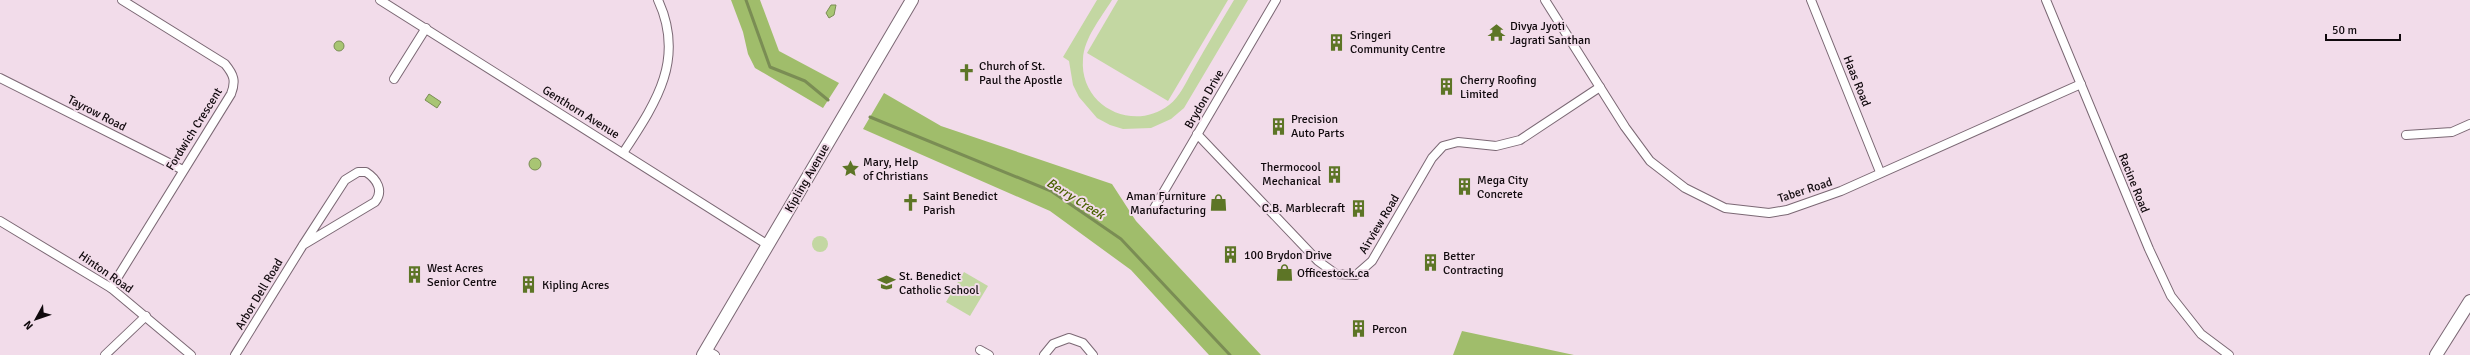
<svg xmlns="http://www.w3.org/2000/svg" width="2470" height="355" font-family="Signika,sans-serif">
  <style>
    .green { fill: #c3d7a2 }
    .forest { fill: #a0bd6b }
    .water { fill: #a8c573; stroke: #7a8d54 }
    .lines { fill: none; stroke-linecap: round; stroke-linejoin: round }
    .stream { stroke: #7a8d54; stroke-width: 3 }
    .minor-casing { stroke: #7b6874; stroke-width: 10 }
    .secondary-casing { stroke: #7b6874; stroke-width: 14 }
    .minor { stroke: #fff; stroke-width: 8 }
    .secondary { stroke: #fff; stroke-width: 12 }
    .labels { text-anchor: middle; stroke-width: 4; stroke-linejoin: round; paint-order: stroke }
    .poi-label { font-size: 12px; fill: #10090d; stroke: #f2dcea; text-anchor: start }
    .street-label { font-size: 12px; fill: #10090d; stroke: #f2dcea }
    .water-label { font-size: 13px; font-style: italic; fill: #496100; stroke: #f2dcea }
  </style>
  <rect width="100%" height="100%" fill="#f2dcea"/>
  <g class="green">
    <path d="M 1097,0 L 1112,0 C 1101,18 1084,38 1083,59 C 1079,106 1133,133 1169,105 C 1180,97 1186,82 1193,70 C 1206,47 1220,23 1234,0 L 1248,0 L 1184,108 L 1171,119 L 1151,128 L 1123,129 L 1110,125 L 1097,118 L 1079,97 L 1073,85 L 1069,61 L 1063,57 Z"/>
    <polygon points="1118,0 1228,0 1168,101 1087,53"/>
    <circle cx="820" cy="244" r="8"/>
    <polygon points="964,272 988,286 970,316 946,302"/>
  </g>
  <g class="forest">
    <polygon points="731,0 760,0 779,51 839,83 823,108 755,68 748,54 743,32"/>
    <polygon points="884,93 941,126 1112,184 1136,221 1261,355 1209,355 1131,270 1050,211 863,129"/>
    <polygon points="1462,331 1574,355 1453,355"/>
  </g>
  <g class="water">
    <polygon points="831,5 836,5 834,15 829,18 826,13"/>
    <circle cx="339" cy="46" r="5"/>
    <polygon points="429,94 441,102 437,108 425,100"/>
    <circle cx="535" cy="164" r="6"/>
  </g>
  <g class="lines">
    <g class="stream">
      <polyline points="746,0 770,67 805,81 828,100"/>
      <polyline points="870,117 1051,191 1121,239 1230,355"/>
    </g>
    <defs>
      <g id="minor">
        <polyline points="380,0 768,245"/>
        <polyline points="1545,0 1625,127 1650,161 1685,188 1725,208 1769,213 1787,210 1841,191 2081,84"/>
        <polyline points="1811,0 1880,172"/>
        <polyline points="2046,0 2149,249 2171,296 2201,334 2229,355"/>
        <polyline points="0,78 183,170"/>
        <polyline points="394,79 426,28"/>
        <polyline points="1197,134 1318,261 1336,274 1356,275 1372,261 1432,158 1443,146 1458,142 1496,146 1520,140 1600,87"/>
        <polyline points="2406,135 2452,132 2470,124"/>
        <path d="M 623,153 C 655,104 686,60 658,0"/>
        <polyline points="1153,210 1276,0"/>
        <polyline points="0,221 111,288 191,355"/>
        <path d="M 111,288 L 231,94 C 236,81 234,75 225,64 L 122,0"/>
        <polyline points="706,350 715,355"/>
        <polyline points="980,350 989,355"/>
        <polyline points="105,355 146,316"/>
        <path d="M 235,355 L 303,245 L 345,180 L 358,172 L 366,172 C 377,179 384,191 375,202 L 303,245"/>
        <polyline points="1044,355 1053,344 1069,338 1083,343 1093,355"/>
      </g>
      <g id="secondary">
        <polyline points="703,355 912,0"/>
        <polyline points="2436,355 2470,301"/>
      </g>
    </defs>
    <use href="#minor" class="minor-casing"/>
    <use href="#secondary" class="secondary-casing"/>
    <use href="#minor" class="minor"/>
    <use href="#secondary" class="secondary"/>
  </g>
  <defs>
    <symbol id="temple-bare" viewBox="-9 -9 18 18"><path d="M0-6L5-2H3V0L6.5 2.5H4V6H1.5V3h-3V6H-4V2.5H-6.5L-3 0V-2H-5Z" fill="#5d7526" stroke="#f2dcea" stroke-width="2.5" paint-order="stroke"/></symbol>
    <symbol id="building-bare" viewBox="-9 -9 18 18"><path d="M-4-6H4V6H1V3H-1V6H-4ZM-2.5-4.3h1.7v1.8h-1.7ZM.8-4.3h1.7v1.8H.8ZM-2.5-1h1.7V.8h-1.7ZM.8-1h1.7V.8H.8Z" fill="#5d7526" stroke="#f2dcea" stroke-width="2.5" paint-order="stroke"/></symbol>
    <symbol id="church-bare" viewBox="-9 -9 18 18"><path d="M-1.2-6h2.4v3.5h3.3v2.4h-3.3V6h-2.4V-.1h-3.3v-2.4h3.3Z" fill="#5d7526" stroke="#f2dcea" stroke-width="2.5" paint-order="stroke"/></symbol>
    <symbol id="sight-bare" viewBox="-9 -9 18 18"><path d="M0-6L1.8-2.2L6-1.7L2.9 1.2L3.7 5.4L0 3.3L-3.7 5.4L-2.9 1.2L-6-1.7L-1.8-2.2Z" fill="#5d7526" stroke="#f2dcea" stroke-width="2.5" paint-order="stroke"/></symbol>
    <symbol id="shop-bare" viewBox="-9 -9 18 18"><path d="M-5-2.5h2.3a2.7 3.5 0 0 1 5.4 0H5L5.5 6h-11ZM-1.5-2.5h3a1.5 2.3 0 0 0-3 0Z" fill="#5d7526" stroke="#f2dcea" stroke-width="2.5" paint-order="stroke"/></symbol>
    <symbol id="school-bare" viewBox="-9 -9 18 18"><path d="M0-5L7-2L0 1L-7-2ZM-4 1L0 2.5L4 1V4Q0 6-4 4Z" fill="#5d7526" stroke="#f2dcea" stroke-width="2.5" paint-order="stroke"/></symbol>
  </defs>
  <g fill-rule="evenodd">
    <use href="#temple-bare" x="1484" y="20" width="25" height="25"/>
    <use href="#building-bare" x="1324" y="30" width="25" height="25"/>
    <use href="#church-bare" x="954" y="60" width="25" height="25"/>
    <use href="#building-bare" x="1434" y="74" width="25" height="25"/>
    <use href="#building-bare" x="1266" y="114" width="25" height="25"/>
    <use href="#sight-bare" x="838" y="156" width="25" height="25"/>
    <use href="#building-bare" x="1322" y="162" width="25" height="25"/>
    <use href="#building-bare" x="1452" y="174" width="25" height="25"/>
    <use href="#church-bare" x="898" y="190" width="25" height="25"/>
    <use href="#shop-bare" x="1206" y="190" width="25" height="25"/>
    <use href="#building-bare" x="1346" y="196" width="25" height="25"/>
    <use href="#building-bare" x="1218" y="242" width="25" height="25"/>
    <use href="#building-bare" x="1418" y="250" width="25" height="25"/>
    <use href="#shop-bare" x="1272" y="260" width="25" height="25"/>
    <use href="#building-bare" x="402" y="262" width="25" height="25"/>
    <use href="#school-bare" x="874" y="270" width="25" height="25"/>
    <use href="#building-bare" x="516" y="272" width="25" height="25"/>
    <use href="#building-bare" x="1346" y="316" width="25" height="25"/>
  </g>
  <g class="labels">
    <g class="poi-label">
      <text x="1510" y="30">Divya Jyoti<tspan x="1510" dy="14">Jagrati Santhan</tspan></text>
      <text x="1350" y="39">Sringeri<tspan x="1350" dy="14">Community Centre</tspan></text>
      <text x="979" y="70">Church of St.<tspan x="979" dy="14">Paul the Apostle</tspan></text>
      <text x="1460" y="84">Cherry Roofing<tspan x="1460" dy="14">Limited</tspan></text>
      <text x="1291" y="123">Precision<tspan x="1291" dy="14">Auto Parts</tspan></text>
      <text x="863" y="166">Mary, Help<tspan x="863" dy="14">of Christians</tspan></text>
      <text x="1321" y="171" text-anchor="end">Thermocool<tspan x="1321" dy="14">Mechanical</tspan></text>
      <text x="1477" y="184">Mega City<tspan x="1477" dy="14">Concrete</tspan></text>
      <text x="923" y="200">Saint Benedict<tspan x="923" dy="14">Parish</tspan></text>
      <text x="1206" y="200" text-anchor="end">Aman Furniture<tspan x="1206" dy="14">Manufacturing</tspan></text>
      <text x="1345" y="212" text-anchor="end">C.B. Marblecraft</text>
      <text x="1244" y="259">100 Brydon Drive</text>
      <text x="1443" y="260">Better<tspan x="1443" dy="14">Contracting</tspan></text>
      <text x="427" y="272">West Acres<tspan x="427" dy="14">Senior Centre</tspan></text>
      <text x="1297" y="277">Officestock.ca</text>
      <text x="899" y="280">St. Benedict<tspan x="899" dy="14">Catholic School</tspan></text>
      <text x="542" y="289">Kipling Acres</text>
      <text x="1372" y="333">Percon</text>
    </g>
    <g class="street-label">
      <text transform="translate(1857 81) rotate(68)" y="4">Haas Road</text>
      <text transform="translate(1204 99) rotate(-60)" y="4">Brydon Drive</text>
      <text transform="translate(581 112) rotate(32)" y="4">Genthorn Avenue</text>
      <text transform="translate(97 113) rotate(27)" y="4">Tayrow Road</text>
      <text transform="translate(194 129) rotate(-58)" y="4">Fordwich Crescent</text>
      <text transform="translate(807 178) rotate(-60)" y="4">Kipling Avenue</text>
      <text transform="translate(2134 183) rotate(68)" y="4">Racine Road</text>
      <text transform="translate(1805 190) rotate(-18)" y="4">Taber Road</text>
      <text transform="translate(1379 224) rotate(-59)" y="4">Airview Road</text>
      <text transform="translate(106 272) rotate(35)" y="4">Hinton Road</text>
      <text transform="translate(259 294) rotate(-59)" y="4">Arbor Dell Road</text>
    </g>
    <g class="water-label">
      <text transform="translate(1076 198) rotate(32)" y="5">Berry Creek</text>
    </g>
  </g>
  <g transform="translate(36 319) rotate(230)" stroke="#f2dcea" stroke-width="3" paint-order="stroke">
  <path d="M0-3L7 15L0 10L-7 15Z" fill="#10090d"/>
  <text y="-6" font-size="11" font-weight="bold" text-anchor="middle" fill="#10090d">N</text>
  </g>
  <path d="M2326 34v6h74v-6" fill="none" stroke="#10090d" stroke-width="2"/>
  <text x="2332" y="34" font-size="12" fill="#10090d" stroke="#f2dcea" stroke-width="3" paint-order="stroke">50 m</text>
</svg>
